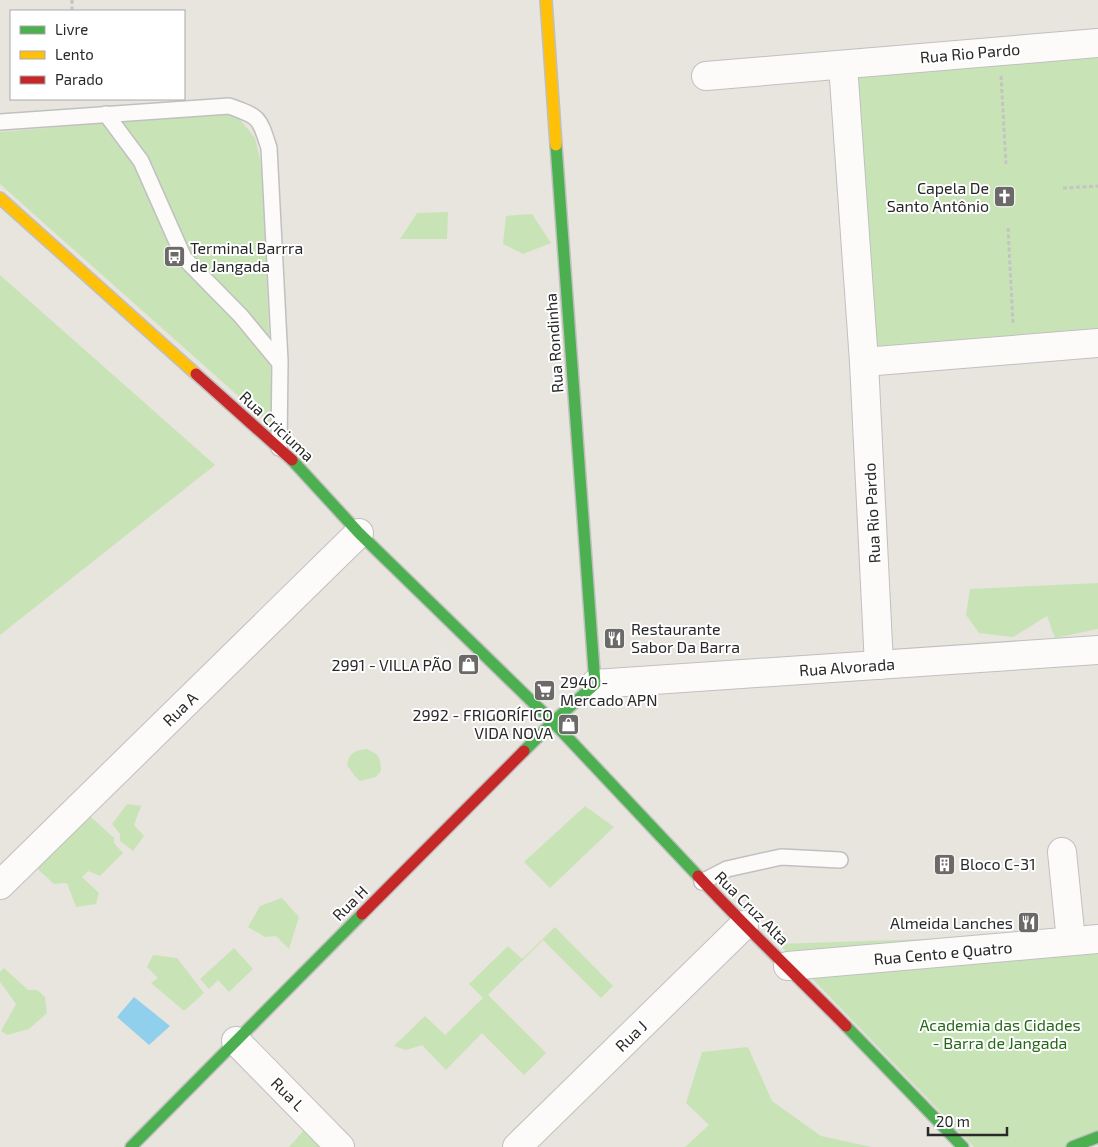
<svg xmlns="http://www.w3.org/2000/svg" width="1098" height="1147" font-family="'Exo 2',sans-serif">
  <style>
    .green { fill: #c8e4b6 }
    .water { fill: #90d0ec }
    .lines { fill: none; stroke-linecap: round; stroke-linejoin: round }
    .lane-casing { stroke: #c1c0c0; stroke-width: 18 }
    .street-casing { stroke: #c1c0c0; stroke-width: 30 }
    .fast-casing { stroke: #c1c0c0; stroke-width: 14 }
    .slow-casing { stroke: #c1c0c0; stroke-width: 14 }
    .jam-casing { stroke: #c1c0c0; stroke-width: 14 }
    .path { stroke: #c4c4c3; stroke-width: 3; stroke-dasharray: 4 2.5; stroke-linecap: butt }
    .lane { stroke: #fcfbfa; stroke-width: 15 }
    .street { stroke: #fcfbfa; stroke-width: 28 }
    .fast { stroke: #4caf50; stroke-width: 11 }
    .slow { stroke: #ffc107; stroke-width: 11 }
    .jam { stroke: #c62828; stroke-width: 11 }
    .labels { text-anchor: middle; stroke-width: 4; stroke-linejoin: round; paint-order: stroke }
    .street-label { font-size: 16px; fill: #292929; stroke: #fff }
    .poi-label { font-size: 16px; fill: #292929; stroke: #fff; text-anchor: end }
    .park-label { font-size: 16px; fill: #256818; stroke: #fff }
  </style>
  <rect width="100%" height="100%" fill="#e8e4de"/>
  <g class="green">
    <polygon points="1098,43 1098,343 864,362 843,65"/>
    <polygon points="234,112 255,138 262,168 273,427 0,184 0,132"/>
    <polygon points="448,212 447,239 400,239 417,213"/>
    <polygon points="532,214 551,243 523,254 503,244 506,216"/>
    <polygon points="0,275 215,465 0,635"/>
    <polygon points="1098,583 1098,629 1055,638 1047,616 1013,637 979,633 966,615 970,589"/>
    <path d="M 367,749 C 380,755 380,757 381,771 L 376,777 L 360,781 L 354,775 L 347,765 C 349,753 355,750 367,749 Z"/>
    <polygon points="127,804 141,806 134,825 144,836 133,851 120,841 120,834 112,824"/>
    <polygon points="585,806 614,827 550,888 524,862"/>
    <polygon points="91,817 114,838 114,843 123,853 100,876 88,871 82,877 99,893 96,904 76,907 67,883 54,884 31,863 67,825"/>
    <polygon points="282,898 299,917 289,949 276,936 265,937 248,927 260,906"/>
    <polygon points="555,927 613,986 601,998 543,940 488,995 546,1053 524,1075 482,1033 446,1070 422,1045 406,1050 394,1046 425,1016 445,1035 483,998 469,984 508,946 522,959"/>
    <polygon points="1098,933 1098,1134 1065,1147 974,1147 779,944"/>
    <polygon points="234,948 253,969 229,992 218,980 209,989 200,979"/>
    <polygon points="153,955 177,958 204,993 184,1011 151,983 158,978 147,967"/>
    <polygon points="4,968 28,990 37,990 45,997 47,1013 29,1029 7,1035 1,1031 16,1004 0,982 0,972"/>
    <polygon points="748,1047 772,1101 821,1136 872,1147 685,1147 709,1125 686,1103 702,1052"/>
    <polygon points="306,1128 326,1147 289,1147"/>
  </g>
  <polygon class="water" points="134,997 170,1026 149,1045 117,1017"/>
  <g class="lines">
    <defs>
      <g id="lane">
        <polyline points="106,114 141,161 184,258 241,316 279,362"/>
        <path d="M 0,122 L 229,106 C 260,117 259,117 269,148 L 280,361 L 279,448"/>
        <polyline points="702,882 727,869 781,857 840,860"/>
      </g>
      <g id="street">
        <polyline points="843,65 864,362 879,665"/>
        <polyline points="706,76 1098,43"/>
        <polyline points="864,362 1098,343"/>
        <polyline points="595,684 1098,650"/>
        <polyline points="1062,852 1071,941"/>
        <polyline points="0,885 359,533"/>
        <polyline points="788,966 1098,939"/>
        <polyline points="236,1041 340,1147"/>
        <polyline points="517,1147 744,925"/>
      </g>
      <g id="fast">
        <polyline points="292,460 359,533 553,722 698,876"/>
        <polyline points="524,751 553,722 595,684 556,145"/>
        <polyline points="846,1026 963,1147"/>
        <polyline points="131,1147 362,914"/>
        <polyline points="1072,1147 1098,1137"/>
      </g>
      <g id="slow">
        <polyline points="546,0 556,145"/>
        <polyline points="0,198 196,374"/>
      </g>
      <g id="jam">
        <polyline points="196,374 292,460"/>
        <path d="M 698,876 C 746,928 797,976 846,1026"/>
        <polyline points="362,914 524,751"/>
      </g>
    </defs>
    <use href="#lane" class="lane-casing"/>
    <use href="#street" class="street-casing"/>
    <use href="#fast" class="fast-casing"/>
    <use href="#slow" class="slow-casing"/>
    <use href="#jam" class="jam-casing"/>
    <g class="path">
      <polyline points="72,0 72,11"/>
      <polyline points="1001,76 1006,164"/>
      <polyline points="1063,188 1098,186"/>
      <polyline points="1008,228 1013,323"/>
    </g>
    <use href="#lane" class="lane"/>
    <use href="#street" class="street"/>
    <use href="#fast" class="fast"/>
    <use href="#slow" class="slow"/>
    <use href="#jam" class="jam"/>
  </g>
  <defs>
    <symbol id="church-square" viewBox="-11 -11 22 22"><rect x="-9" y="-9" width="18" height="18" rx="4" fill="#6c6a68" stroke="#fff"/><path d="M-1.2-6h2.4v3.5h3.3v2.4h-3.3V6h-2.4V-.1h-3.3v-2.4h3.3Z" fill="#fff"/></symbol>
    <symbol id="bus-square" viewBox="-11 -11 22 22"><rect x="-9" y="-9" width="18" height="18" rx="4" fill="#6c6a68" stroke="#fff"/><path d="M-5-6H5V4H4V6H2V4H-2V6H-4V4H-5ZM-3.5-4V0h7V-4ZM-3.5 1.2v1.5H-2V1.2ZM2 1.2v1.5H3.5V1.2Z" fill="#fff"/></symbol>
    <symbol id="restaurant-square" viewBox="-11 -11 22 22"><rect x="-9" y="-9" width="18" height="18" rx="4" fill="#6c6a68" stroke="#fff"/><path d="M-5-6h1v4h1v-4h1v4h1v-4h1v5L-1.5 .5V6h-2V.5L-5-1ZM5-6V6H3V1.5H1.5Q1.5-4 5-6Z" fill="#fff"/></symbol>
    <symbol id="shop-square" viewBox="-11 -11 22 22"><rect x="-9" y="-9" width="18" height="18" rx="4" fill="#6c6a68" stroke="#fff"/><path d="M-5-2.5h2.3a2.7 3.5 0 0 1 5.4 0H5L5.5 6h-11ZM-1.5-2.5h3a1.5 2.3 0 0 0-3 0Z" fill="#fff"/></symbol>
    <symbol id="supermarket-square" viewBox="-11 -11 22 22"><rect x="-9" y="-9" width="18" height="18" rx="4" fill="#6c6a68" stroke="#fff"/><path d="M-6-5.5h2.5l.6 2H6L4.5 2H-2.5L-4.4-4H-6ZM-1.5 3.2a1.3 1.3 0 1 0 .1 0ZM3 3.2a1.3 1.3 0 1 0 .1 0Z" fill="#fff"/></symbol>
    <symbol id="building-square" viewBox="-11 -11 22 22"><rect x="-9" y="-9" width="18" height="18" rx="4" fill="#6c6a68" stroke="#fff"/><path d="M-4-6H4V6H1V3H-1V6H-4ZM-2.5-4.3h1.7v1.8h-1.7ZM.8-4.3h1.7v1.8H.8ZM-2.5-1h1.7V.8h-1.7ZM.8-1h1.7V.8H.8Z" fill="#fff"/></symbol>
  </defs>
  <g fill-rule="evenodd">
    <use href="#church-square" x="992" y="184" width="25" height="25"/>
    <use href="#bus-square" x="162" y="244" width="25" height="25"/>
    <use href="#restaurant-square" x="602" y="626" width="25" height="25"/>
    <use href="#shop-square" x="456" y="652" width="25" height="25"/>
    <use href="#supermarket-square" x="532" y="678" width="25" height="25"/>
    <use href="#shop-square" x="556" y="712" width="25" height="25"/>
    <use href="#building-square" x="932" y="852" width="25" height="25"/>
    <use href="#restaurant-square" x="1016" y="910" width="25" height="25"/>
  </g>
  <g class="labels">
    <g class="street-label">
      <text transform="translate(970 53) rotate(-5)" y="6">Rua Rio Pardo</text>
      <text transform="translate(554 343) rotate(-94)" y="6">Rua Rondinha</text>
      <text transform="translate(277 426) rotate(43)" y="6">Rua Criciuma</text>
      <text transform="translate(872 513) rotate(-93)" y="6">Rua Rio Pardo</text>
      <text transform="translate(847 667) rotate(-4)" y="6">Rua Alvorada</text>
      <text transform="translate(180 709) rotate(-44)" y="6">Rua A</text>
      <text transform="translate(350 903) rotate(-45)" y="6">Rua H</text>
      <text transform="translate(752 908) rotate(45)" y="6">Rua Cruz Alta</text>
      <text transform="translate(943 953) rotate(-5)" y="6">Rua Cento e Quatro</text>
      <text transform="translate(631 1036) rotate(-44)" y="6">Rua J</text>
      <text transform="translate(288 1094) rotate(45)" y="6">Rua L</text>
    </g>
    <g class="poi-label">
      <text x="989" y="194">Capela De<tspan x="989" dy="18">Santo Antônio</tspan></text>
      <text x="190" y="254" text-anchor="start">Terminal Barrra<tspan x="190" dy="18">de Jangada</tspan></text>
      <text x="631" y="635" text-anchor="start">Restaurante<tspan x="631" dy="18">Sabor Da Barra</tspan></text>
      <text x="452" y="671">2991 - VILLA PÃO</text>
      <text x="560" y="688" text-anchor="start">2940 -<tspan x="560" dy="18">Mercado APN</tspan></text>
      <text x="553" y="721">2992 - FRIGORÍFICO<tspan x="553" dy="18">VIDA NOVA</tspan></text>
      <text x="960" y="870" text-anchor="start">Bloco C-31</text>
      <text x="1013" y="929">Almeida Lanches</text>
    </g>
    <g class="park-label">
      <text x="1000" y="1031">Academia das Cidades<tspan x="1000" dy="18">- Barra de Jangada</tspan></text>
    </g>
  </g>
  <rect x="10" y="10" width="175" height="90" fill="#ffffff" stroke="#a9a9a9"/>
  <rect x="20" y="26" width="25" height="8" fill="#4caf50" stroke="#a9a9a9"/>
  <text x="55" y="35" font-size="15" fill="#292929">Livre</text>
  <rect x="20" y="51" width="25" height="8" fill="#ffc107" stroke="#a9a9a9"/>
  <text x="55" y="60" font-size="15" fill="#292929">Lento</text>
  <rect x="20" y="76" width="25" height="8" fill="#c62828" stroke="#a9a9a9"/>
  <text x="55" y="85" font-size="15" fill="#292929">Parado</text>
  <path d="M928 1127v8h79v-8" fill="none" stroke="#292929" stroke-width="2.5"/>
  <text x="936" y="1127" font-size="15" fill="#292929" stroke="#ffffff" stroke-width="4" paint-order="stroke">20 m</text>
</svg>
